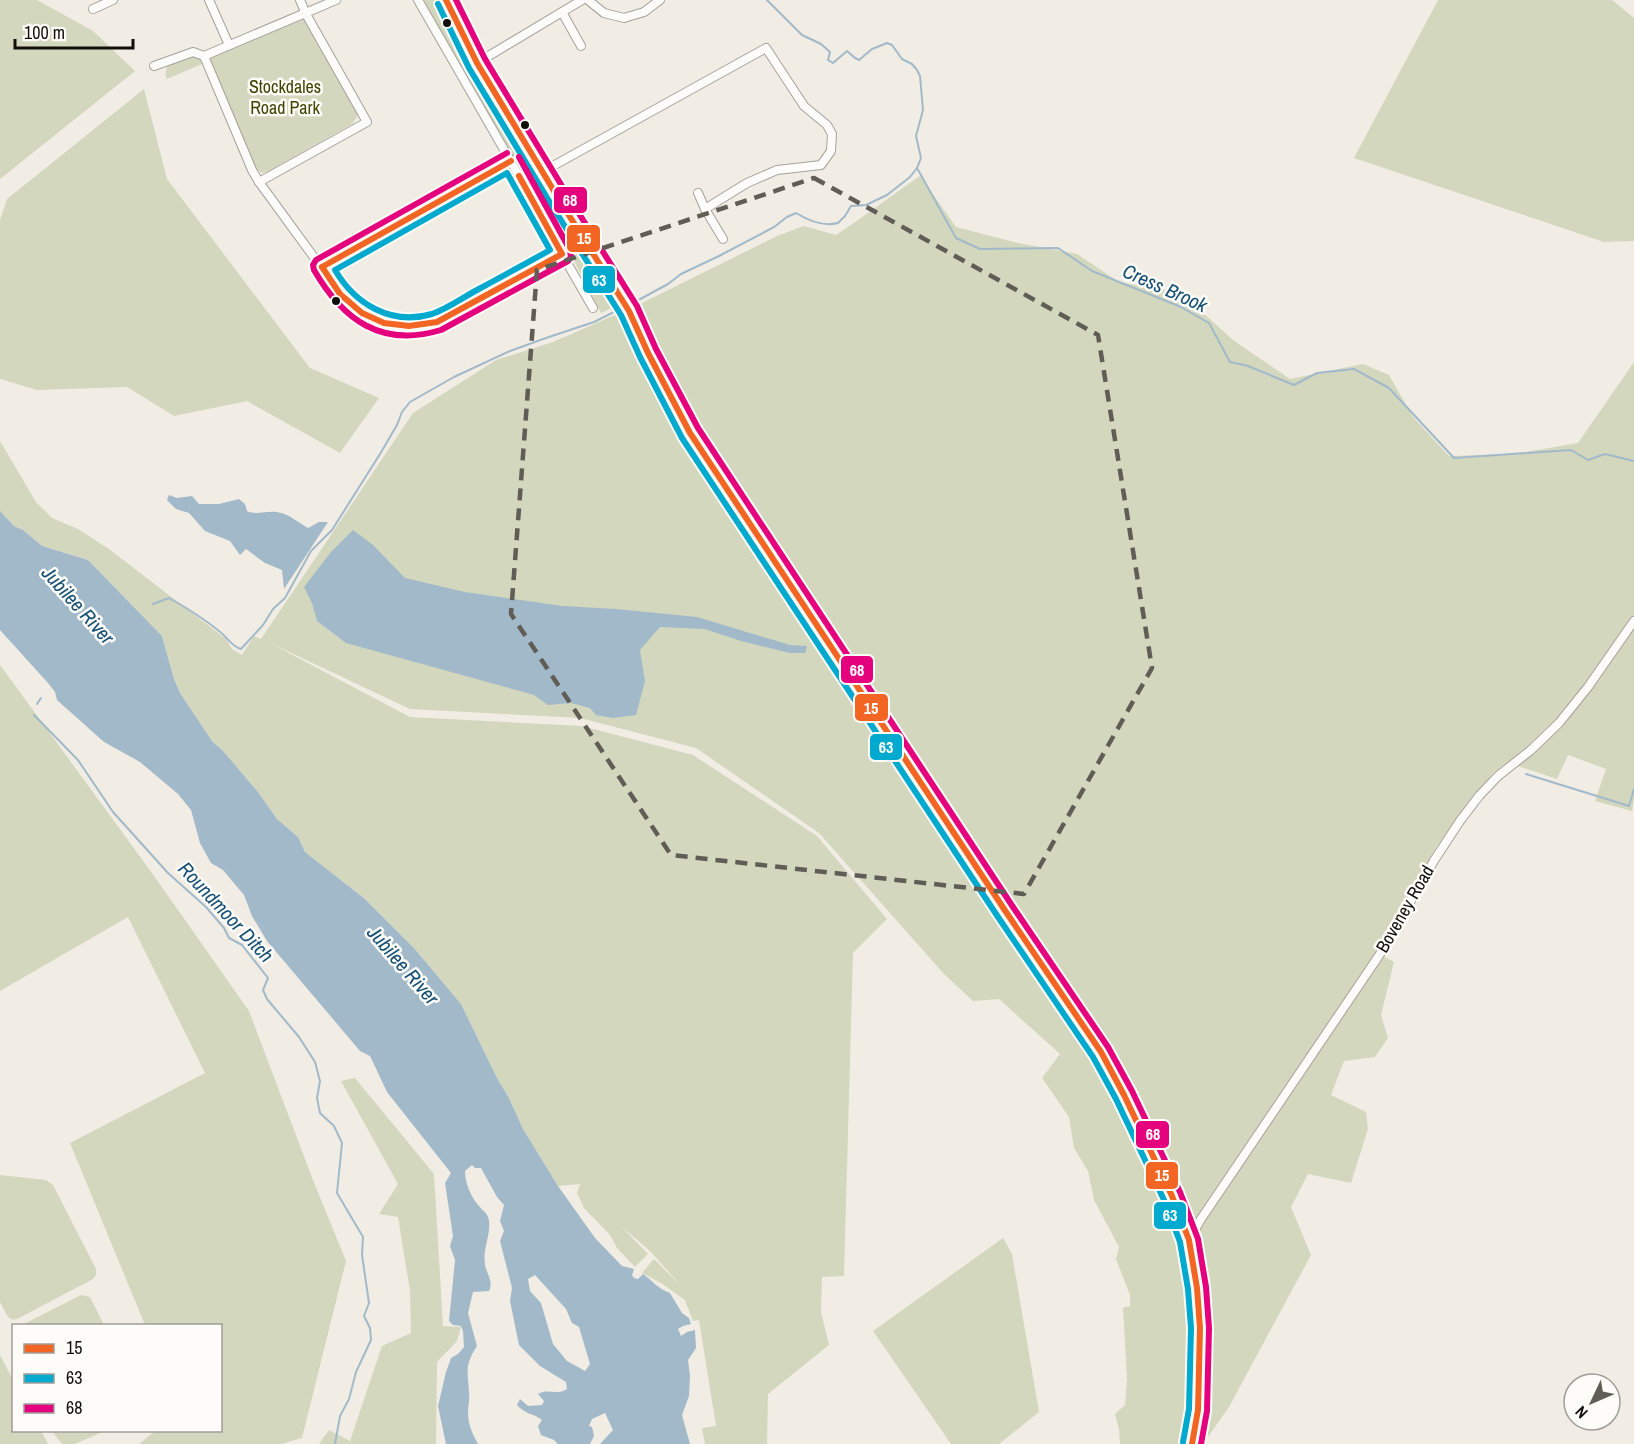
<svg xmlns="http://www.w3.org/2000/svg" width="1634" height="1444" font-family="'Archivo Narrow',sans-serif">
  <style>
    .green { fill: #d3d7be }
    .water { fill: #a2b9c9; fill-rule: evenodd }
    .lines { fill: none; stroke-linecap: round; stroke-linejoin: round }
    .stream { stroke: #a2b9c9; stroke-width: 2 }
    .minor-casing { stroke: #a5a19a; stroke-width: 10 }
    .secondary-casing { stroke: #a5a19a; stroke-width: 14 }
    .minor { stroke: #fdfcfb; stroke-width: 8 }
    .secondary { stroke: #fdfcfb; stroke-width: 10 }
    .bus-1-casing { stroke: #fefcf9; stroke-width: 10 }
    .bus-2-casing { stroke: #fefcf9; stroke-width: 10 }
    .bus-3-casing { stroke: #fefcf9; stroke-width: 10 }
    .bus-1 { stroke: #f26522; stroke-width: 6 }
    .bus-2 { stroke: #00a9ce; stroke-width: 6 }
    .bus-3 { stroke: #e5007d; stroke-width: 6 }
    .marked { fill: none; stroke: #605d56; stroke-width: 4.5; stroke-dasharray: 12 8; stroke-linejoin: round }
    .bus-dot { fill: #120f0a; stroke: #fefcf9; stroke-width: 2 }
    .labels { text-anchor: middle; stroke-width: 5; stroke-linejoin: round; paint-order: stroke }
    .park-label { font-size: 18px; fill: #3b4603; stroke: #fefcf9 }
    .street-label { font-size: 18px; fill: #120f0a; stroke: #fefcf9 }
    .water-label { font-size: 20px; font-style: italic; fill: #134e73; stroke: #fefcf9 }
    .line-badge { stroke: #fefcf9; stroke-width: 2 }
    .badge-label { font-size: 16px; text-anchor: middle; font-weight: bold; fill: #fff }
  </style>
  <rect width="100%" height="100%" fill="#f1ede4"/>
  <g class="green">
    <polygon points="0,0 37,0 93,31 135,71 0,179"/>
    <polygon points="421,0 439,0 454,36 464,49 527,156 515,163"/>
    <polygon points="1438,0 1612,0 1634,18 1634,241 1604,242 1354,158"/>
    <polygon points="299,18 306,20 357,110 357,117 352,124 267,172 262,173 255,168 209,64 212,54"/>
    <path d="M 188,54 L 198,56 L 202,64 L 167,79 C 161,66 177,56 188,54 Z"/>
    <polygon points="144,89 167,179 310,368 379,398 340,453 247,401 174,416 127,387 37,390 0,379 0,220 7,199"/>
    <polygon points="528,158 548,190 549,195 545,199 535,196 517,165"/>
    <path d="M 920,176 L 956,227 L 1018,243 L 1077,254 L 1119,282 L 1181,293 L 1233,340 L 1290,379 L 1363,364 L 1389,375 L 1413,417 L 1449,456 L 1514,454 L 1578,443 L 1634,362 L 1634,799 L 1632,811 L 1595,801 L 1606,769 L 1568,755 L 1557,779 L 1518,766 L 1512,759 L 1493,773 L 1436,847 L 1377,953 L 1394,962 L 1381,1015 L 1388,1038 L 1375,1057 L 1344,1061 L 1331,1095 L 1366,1112 L 1368,1129 L 1351,1183 L 1308,1174 L 1291,1207 L 1311,1255 L 1229,1407 L 1203,1444 L 1120,1444 L 1119,1429 L 1115,1414 L 1125,1405 L 1127,1380 L 1123,1308 L 1130,1306 L 1130,1295 L 1116,1259 L 1119,1247 L 1094,1200 L 1088,1171 L 1074,1148 L 1069,1117 L 1042,1078 L 1060,1054 L 999,999 L 973,1001 L 944,974 L 819,833 L 696,748 L 580,718 L 410,709 L 270,643 L 410,717 L 582,726 L 693,755 L 817,836 L 887,919 L 853,953 L 844,1276 L 822,1277 L 821,1312 L 829,1345 L 768,1394 L 767,1444 L 705,1444 L 702,1428 L 716,1426 L 699,1320 L 693,1321 L 685,1300 L 661,1283 L 642,1273 L 654,1259 L 682,1287 L 651,1252 L 621,1226 L 648,1254 L 635,1267 L 617,1248 L 610,1235 L 584,1208 L 577,1193 L 580,1184 L 558,1186 L 523,1129 L 509,1098 L 497,1078 L 461,1004 L 414,948 L 365,899 L 305,852 L 298,837 L 277,819 L 258,792 L 224,752 L 212,741 L 180,693 L 174,679 L 162,636 L 88,560 L 42,546 L 23,530 L 14,526 L 0,511 L 0,441 L 36,502 L 52,518 L 78,529 L 109,549 L 226,639 L 232,649 L 242,655 L 254,636 L 261,639 L 413,413 L 496,360 L 553,342 L 640,304 L 777,236 L 804,226 L 836,235 C 865,216 892,195 920,176 Z"/>
    <polygon points="553,209 561,212 583,247 569,254 545,214"/>
    <polygon points="583,248 586,250 621,304 601,313 572,257"/>
    <polygon points="0,665 152,873 249,1011 311,1175 346,1261 302,1438 281,1444 139,1444 155,1431 220,1430 220,1326 145,1325 70,1143 205,1073 128,917 0,991"/>
    <polygon points="355,1078 434,1174 443,1326 461,1327 457,1341 437,1362 436,1444 319,1444 329,1430 350,1441 382,1346 411,1333 410,1291 398,1217 379,1214 398,1184 341,1081"/>
    <polygon points="0,1175 46,1180 53,1185 96,1269 96,1275 93,1279 19,1318 13,1320 8,1317 0,1302"/>
    <polygon points="1003,1238 1012,1254 1039,1412 999,1444 951,1444 873,1331"/>
    <polygon points="81,1295 90,1297 104,1325 22,1325"/>
    <polygon points="0,1355 13,1380 14,1430 41,1431 48,1444 0,1444"/>
    <polygon points="52,1431 105,1431 75,1444 62,1444"/>
  </g>
  <g class="water">
    <path d="M 169,495 L 177,498 L 192,496 L 199,504 L 219,504 L 239,499 L 245,504 L 247,511 C 257,516 270,509 281,513 C 290,515 299,523 308,528 L 319,522 L 328,522 L 284,589 L 282,570 L 265,563 L 246,549 L 240,555 L 230,541 L 205,531 L 189,513 L 176,509 L 167,500 Z"/>
    <path d="M 0,511 L 14,526 L 23,530 L 42,546 L 88,560 L 162,636 L 174,679 L 180,693 L 212,741 L 224,752 L 258,792 L 277,819 L 298,837 L 305,852 L 365,899 L 414,948 L 461,1004 L 497,1078 L 509,1098 L 523,1129 L 558,1186 L 595,1238 L 622,1266 L 634,1269 L 632,1275 L 634,1278 L 638,1279 L 643,1274 C 653,1281 658,1289 670,1293 L 682,1313 L 689,1318 L 691,1324 L 683,1326 L 678,1329 L 681,1336 L 687,1332 L 695,1330 L 696,1348 L 688,1360 L 690,1376 L 689,1396 L 682,1415 L 690,1444 L 600,1444 L 613,1430 L 605,1413 L 592,1419 L 589,1426 L 592,1427 L 594,1436 L 590,1444 L 558,1444 L 554,1440 L 541,1435 L 538,1426 L 542,1420 C 533,1413 526,1415 517,1405 L 520,1399 L 528,1406 L 542,1405 L 544,1401 L 538,1394 C 549,1388 556,1396 567,1389 L 566,1382 L 540,1366 L 519,1345 L 510,1301 L 512,1288 L 500,1241 L 504,1231 L 500,1221 L 504,1205 L 497,1197 L 481,1168 L 475,1168 L 472,1165 L 465,1171 C 465,1183 471,1197 479,1206 C 481,1209 487,1213 488,1217 C 493,1230 482,1249 485,1264 C 486,1274 494,1280 489,1291 L 473,1292 L 468,1313 L 477,1346 C 464,1366 468,1371 469,1393 C 470,1399 468,1406 468,1412 C 468,1424 472,1433 478,1444 L 446,1444 L 438,1406 L 446,1372 L 451,1358 L 458,1354 L 464,1347 L 463,1331 L 461,1326 L 453,1325 L 449,1321 L 455,1260 L 450,1246 L 453,1236 L 445,1183 L 451,1173 L 387,1092 L 370,1056 L 360,1051 L 267,941 L 252,916 L 244,895 L 223,870 L 211,863 L 200,843 L 191,810 L 178,794 L 140,762 L 104,742 L 57,700 L 55,692 L 48,683 L 0,630 ZM 535,1275 L 566,1309 L 572,1323 L 579,1327 L 590,1364 L 585,1371 L 567,1361 L 553,1344 L 541,1303 L 530,1291 L 528,1279 Z"/>
    <polygon points="353,530 373,545 405,578 465,592 563,606 616,609 697,617 790,645 807,646 805,653 790,653 741,641 705,629 660,627 640,650 645,681 636,715 613,718 596,715 590,708 571,703 548,705 534,695 346,643 317,621 312,603 304,587 331,552"/>
  </g>
  <g class="lines">
    <g class="stream">
      <polyline points="917,168 956,238 980,249 1058,248 1092,271 1181,307 1209,323 1230,362 1248,366 1294,385 1317,373 1354,369 1389,388 1454,458 1571,450 1588,460 1605,454 1634,461"/>
      <path d="M 633,303 L 668,284 L 681,274 L 719,256 L 774,227 L 787,217 L 796,213 C 809,221 823,227 838,223 L 845,216 L 851,206 L 866,205 L 887,195 L 910,177 L 917,168 L 921,158 L 916,136 L 923,110 L 920,76 L 917,70 L 912,64 L 902,59 L 892,45 L 887,43 L 872,49 L 859,60 L 855,58 L 847,51 L 833,63 L 828,60 L 830,52 L 821,44 L 802,35 L 767,0"/>
      <path d="M 153,604 L 169,598 C 187,608 203,618 219,631 C 226,636 232,647 241,649 L 263,625 L 273,609 L 285,598 L 311,551 L 332,530 L 380,454 L 397,425 L 402,412 L 410,402 L 454,377 L 510,351 L 546,338 L 594,322 L 620,309"/>
      <polyline points="37,704 41,698"/>
      <polyline points="34,715 78,760 113,812 168,873 206,907 224,928 229,938 242,945 268,978 263,990 267,999 299,1037 315,1062 320,1081 317,1098 320,1113 334,1126 342,1143 337,1193 363,1237 362,1255 369,1303 364,1316 370,1328 371,1340 356,1372 349,1399 340,1416 335,1444"/>
      <polyline points="1526,774 1629,806 1634,789"/>
    </g>
    <defs>
      <g id="minor">
        <polyline points="209,0 229,45"/>
        <polyline points="588,0 604,13 624,18 644,12 660,0"/>
        <polyline points="93,9 113,0"/>
        <polyline points="562,12 581,46"/>
        <polyline points="204,56 252,170 259,182 340,293 363,314 393,327 422,326 437,322 562,254 541,214 418,0"/>
        <polyline points="204,56 336,0"/>
        <polyline points="477,63 582,0"/>
        <polyline points="154,66 193,52 204,56"/>
        <polyline points="542,172 766,48 804,106 827,125 832,134 831,151 821,165 777,170 747,183 705,209 723,239"/>
        <polyline points="259,182 367,122 306,14 300,0"/>
        <polyline points="698,193 705,209"/>
        <polyline points="541,214 560,201"/>
        <polyline points="562,254 593,308"/>
        <polyline points="322,267 511,161"/>
        <polyline points="1189,1240 1201,1219 1380,954 1435,859 1460,821 1479,796 1498,776 1531,750 1559,723 1588,687 1634,621"/>
      </g>
      <polyline id="secondary" points="446,0 477,63 560,201 629,311 648,353 690,433 1006,912 1101,1052 1124,1095 1172,1196 1189,1240 1197,1288 1200,1328 1198,1410 1192,1444"/>
    </defs>
    <use href="#minor" class="minor-casing"/>
    <use href="#secondary" class="secondary-casing"/>
    <use href="#minor" class="minor"/>
    <use href="#secondary" class="secondary"/>
    <defs>
      <g id="bus-1">
        <polyline points="446,0 477,63 560,201 629,311 648,353 690,433 1006,912 1101,1052 1124,1095 1172,1196 1189,1240 1197,1288 1200,1328 1198,1410 1192,1444"/>
        <polyline points="322,267 340,294 362,313 384,323 409,326 437,322 562,254 519,176"/>
        <polyline points="322,267 511,161"/>
      </g>
      <g id="bus-2">
        <polyline points="438,4 469,68 552,206 621,315 640,357 682,438 998,917 1093,1057 1116,1099 1164,1200 1180,1242 1188,1289 1191,1328 1189,1409 1183,1442"/>
        <path d="M 507,173 L 550,250 C 525,264 501,277 477,290 C 462,298 447,309 432,314 C 391,326 355,304 335,270 Z"/>
      </g>
      <g id="bus-3">
        <polyline points="456,0 485,59 568,196 637,306 656,349 698,428 1013,907 1108,1047 1132,1091 1180,1192 1198,1239 1206,1287 1209,1328 1207,1411 1201,1444"/>
        <path d="M 507,153 L 316,260 L 313,265 L 314,270 C 343,320 381,348 441,330 L 568,261 L 571,257 L 570,250 L 519,157"/>
      </g>
    </defs>
    <use href="#bus-1" class="bus-1-casing"/>
    <use href="#bus-2" class="bus-2-casing"/>
    <use href="#bus-3" class="bus-3-casing"/>
    <use href="#bus-1" class="bus-1"/>
    <use href="#bus-2" class="bus-2"/>
    <use href="#bus-3" class="bus-3"/>
  </g>
  <path class="marked" d="M 814,178 L 1098,335 L 1152,668 L 1024,894 L 671,855 L 511,614 L 537,270 Z"/>
  <g class="bus-dot">
    <circle cx="447" cy="23" r="5"/>
    <circle cx="525" cy="125" r="5"/>
    <circle cx="336" cy="301" r="5"/>
  </g>
  <g class="labels">
    <g class="park-label">
      <text x="285" y="93">Stockdales<tspan x="285" dy="21">Road Park</tspan></text>
    </g>
    <g class="street-label">
      <text transform="translate(1405 909) rotate(-60)" y="6">Boveney Road</text>
    </g>
    <g class="water-label">
      <text transform="translate(1165 288) rotate(24)" y="7">Cress Brook</text>
      <text transform="translate(78 605) rotate(48)" y="7">Jubilee River</text>
      <text transform="translate(226 912) rotate(47)" y="7">Roundmoor Ditch</text>
      <text transform="translate(403 965) rotate(49)" y="7">Jubilee River</text>
    </g>
  </g>
  <g class="line-badge">
    <rect x="553" y="186" width="35" height="28" rx="6" fill="#e5007d"/>
    <rect x="566" y="224" width="35" height="29" rx="6" fill="#f26522"/>
    <rect x="582" y="265" width="34" height="29" rx="6" fill="#00a9ce"/>
    <rect x="840" y="655" width="34" height="29" rx="6" fill="#e5007d"/>
    <rect x="854" y="693" width="35" height="29" rx="6" fill="#f26522"/>
    <rect x="869" y="733" width="34" height="28" rx="6" fill="#00a9ce"/>
    <rect x="1135" y="1120" width="35" height="29" rx="6" fill="#e5007d"/>
    <rect x="1145" y="1161" width="34" height="29" rx="6" fill="#f26522"/>
    <rect x="1153" y="1201" width="34" height="29" rx="6" fill="#00a9ce"/>
  </g>
  <g class="badge-label">
    <text x="570" y="206">68</text>
    <text x="584" y="244">15</text>
    <text x="599" y="286">63</text>
    <text x="857" y="676">68</text>
    <text x="871" y="714">15</text>
    <text x="886" y="753">63</text>
    <text x="1153" y="1140">68</text>
    <text x="1162" y="1181">15</text>
    <text x="1170" y="1221">63</text>
  </g>
  <rect x="12" y="1324" width="210" height="108" fill="#fefcf9" stroke="#a09d99" stroke-width="1.5"/>
  <rect x="24" y="1344" width="30" height="9" fill="#f26522" stroke="#a09d99" stroke-width="1.5"/>
  <text x="66" y="1354" font-size="18" fill="#120f0a">15</text>
  <rect x="24" y="1374" width="30" height="9" fill="#00a9ce" stroke="#a09d99" stroke-width="1.5"/>
  <text x="66" y="1384" font-size="18" fill="#120f0a">63</text>
  <rect x="24" y="1404" width="30" height="9" fill="#e5007d" stroke="#a09d99" stroke-width="1.5"/>
  <text x="66" y="1414" font-size="18" fill="#120f0a">68</text>
  <g transform="translate(1592 1402) rotate(226)"><circle r="28" fill="#fefcf9" stroke="#a09d99" stroke-width="1.5"/>
  <path d="M0-4.5L10 22L0 15L-10 22Z" fill="#605d56"/>
  <text y="-9" font-size="16" font-weight="bold" text-anchor="middle" fill="#120f0a">N</text>
  </g>
  <path d="M15 39v9h118v-9" fill="none" stroke="#120f0a" stroke-width="3"/>
  <text x="24" y="39" font-size="18" fill="#120f0a" stroke="#fefcf9" stroke-width="4.5" paint-order="stroke">100 m</text>
</svg>
